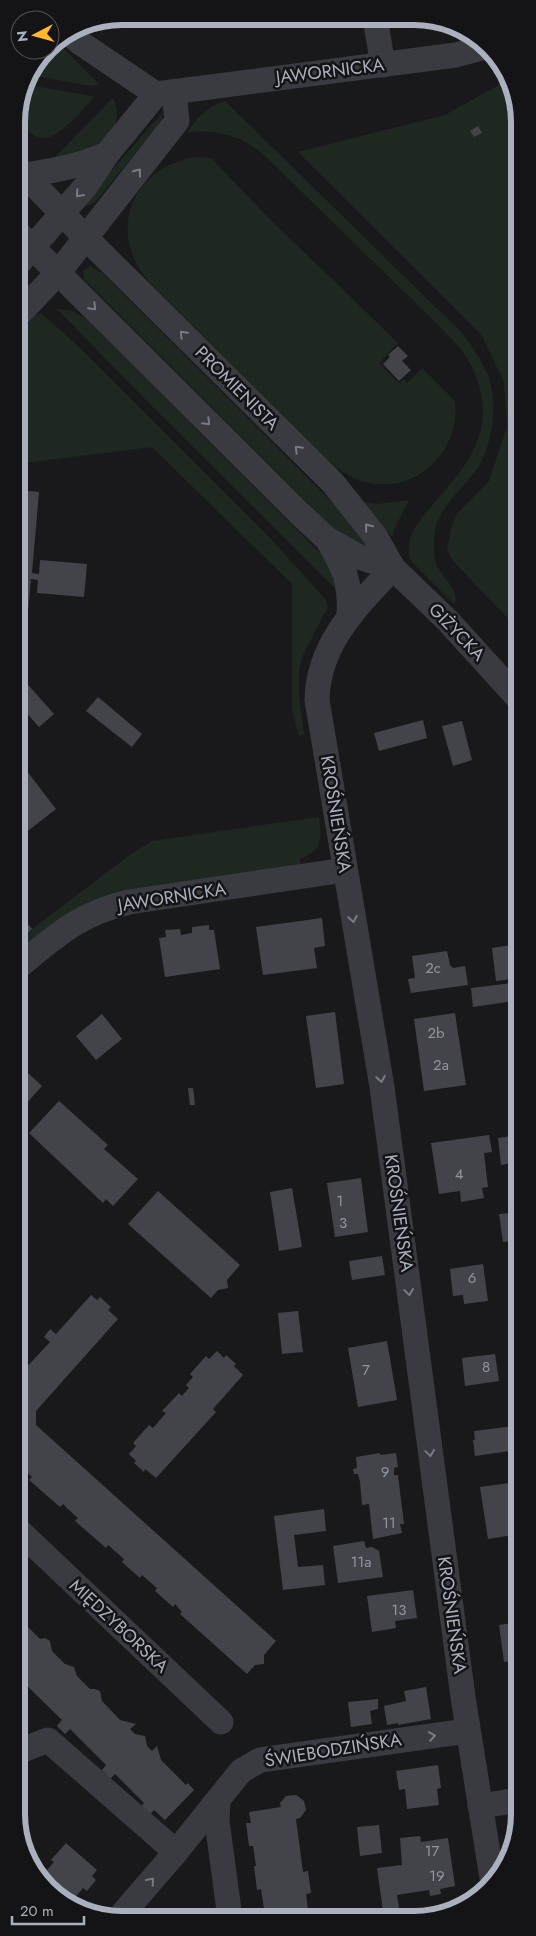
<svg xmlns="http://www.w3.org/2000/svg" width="536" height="1936" font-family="Jost,sans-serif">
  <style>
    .green { fill: #1e2820 }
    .building { fill: #434449 }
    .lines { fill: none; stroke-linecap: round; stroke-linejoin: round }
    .minor { stroke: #3a3b41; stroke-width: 25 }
    .oneway { stroke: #787b85 }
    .labels { text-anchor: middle; stroke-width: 5; stroke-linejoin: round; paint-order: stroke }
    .number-label { font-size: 15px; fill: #9095a0 }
    .street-label { font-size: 18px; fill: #aab0bd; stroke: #141417 }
    .rim { fill: none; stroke: #aab0bd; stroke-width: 6 }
  </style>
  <rect width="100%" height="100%" fill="#19191c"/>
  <g class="green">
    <polygon points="56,41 99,84 92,86 29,75 46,50 50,50 50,45"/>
    <polygon points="506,81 519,108 519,630 454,562 447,550 451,528 457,514 489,481 507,427 504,382 481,334 298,152 445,115"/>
    <path d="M 24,84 L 91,96 L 94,97 C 83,109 59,139 43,138 C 33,137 24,128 16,122 Z"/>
    <path d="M 113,98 C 123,116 113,134 97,145 C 87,152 65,156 52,160 Z"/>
    <path d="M 225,101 L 461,332 C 471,344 480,358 487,373 C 499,401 493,448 475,472 C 461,490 439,507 435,531 C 433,542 433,558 438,568 C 445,580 455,586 456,600 L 454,604 L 411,561 C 389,507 529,466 467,358 C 459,345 447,335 437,324 L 264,155 C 239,135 220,130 188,132 C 195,118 210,105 225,101 Z"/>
    <polygon points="163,112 162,119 158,126 95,202 85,207 84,202"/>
    <path d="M 194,157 L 211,158 L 270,219 L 398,343 L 379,363 L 399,383 L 404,379 L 407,383 L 422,368 L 455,401 C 461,454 412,499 359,480 C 343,474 331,464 319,452 L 150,283 C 106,234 130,169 194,157 Z"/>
    <polygon points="90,266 102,273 348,518 369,548 361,550 322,518 88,283 84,280 83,271"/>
    <polygon points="57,309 73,311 85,318 329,562 341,594 147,401"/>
    <polygon points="41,313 79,347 272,540 326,600 328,607 303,655 299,669 299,696 304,735 299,736 292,710 292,584 152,447 17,464 17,337 34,316"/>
    <polygon points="409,500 397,523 392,536 355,501 377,504"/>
    <path d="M 319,817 C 322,838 322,851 300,859 L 301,866 L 131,892 L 17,954 L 17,942 L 32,929 L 131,854 L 152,841 Z"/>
  </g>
  <g class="building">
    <polygon points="478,126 482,133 474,137 470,131"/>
    <polygon points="398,346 408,356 402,361 411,370 399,381 383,364 390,357 388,355"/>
    <polygon points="17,490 39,492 32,573 39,574 40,560 87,564 84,597 37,593 38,580 31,579 27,622 17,621"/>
    <polygon points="23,679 54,714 39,727 17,702 17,685"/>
    <polygon points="98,697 142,734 132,747 86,711"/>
    <polygon points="423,720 427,738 379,751 374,733"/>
    <polygon points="462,721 472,760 453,766 442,726"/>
    <polygon points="23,766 56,809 24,834 17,825 17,770"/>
    <polygon points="17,911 32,929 17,942"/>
    <polygon points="322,918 325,946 314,948 317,968 263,975 256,927"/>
    <polygon points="209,925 209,930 214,930 220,969 165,977 159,938 166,937 165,930 180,929 181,935 192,933 192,927"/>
    <polygon points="519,944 519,978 496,981 492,948"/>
    <polygon points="447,951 450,965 453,968 465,966 468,985 411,993 408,979 415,978 412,956"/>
    <polygon points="511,983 513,1001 473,1007 471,988"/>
    <polygon points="335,1012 344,1084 316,1088 306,1016"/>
    <polygon points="455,1013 466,1085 424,1091 414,1019"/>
    <polygon points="102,1014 122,1039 96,1060 76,1036"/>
    <polygon points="17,1063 42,1086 17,1114"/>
    <polygon points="188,1088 193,1088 195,1105 190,1105"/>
    <polygon points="59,1101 108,1145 104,1149 138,1179 113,1206 106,1199 103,1203 29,1133"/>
    <polygon points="489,1135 492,1152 484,1153 488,1187 482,1188 484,1198 461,1202 460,1191 439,1194 431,1143"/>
    <polygon points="519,1135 519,1162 501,1165 498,1138"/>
    <polygon points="361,1178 368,1232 335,1237 327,1183"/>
    <polygon points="292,1188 302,1247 279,1251 270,1192"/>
    <polygon points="158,1191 240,1265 227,1280 228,1288 218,1290 211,1298 128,1224"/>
    <polygon points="519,1212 519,1240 503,1242 499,1214"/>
    <polygon points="519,1249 519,1287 516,1287 511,1250"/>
    <polygon points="382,1256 385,1275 352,1280 349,1261"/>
    <polygon points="483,1264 488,1301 464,1304 463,1295 453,1296 450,1269"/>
    <polygon points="91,1295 97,1300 100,1297 111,1307 108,1310 118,1319 36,1411 36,1425 276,1641 264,1655 264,1664 255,1665 247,1674 180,1614 182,1612 175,1604 173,1607 155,1591 157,1588 150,1582 142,1575 140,1578 122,1562 124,1559 108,1545 106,1548 75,1521 78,1518 70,1511 63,1504 60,1507 29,1480 32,1477 17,1463 17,1371 19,1368 23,1371 50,1342 44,1337 50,1329 56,1334"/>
    <polygon points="298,1311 303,1352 282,1354 278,1313"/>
    <polygon points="387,1341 397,1400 358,1407 348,1348"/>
    <polygon points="217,1351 224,1358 226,1355 236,1364 234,1366 243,1375 213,1409 216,1412 156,1478 145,1469 144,1472 134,1463 136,1461 129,1454 136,1446 133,1443 149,1425 153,1428 166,1413 162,1411 179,1393 182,1396 189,1388 186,1385 193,1377 190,1374 206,1356 209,1359"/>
    <polygon points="495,1354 499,1381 465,1386 462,1358"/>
    <polygon points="514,1426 517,1450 475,1456 473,1440 475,1440 474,1431"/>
    <polygon points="380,1453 380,1455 396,1453 398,1467 394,1468 394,1475 398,1475 404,1524 400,1524 402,1533 373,1539 369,1504 362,1505 360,1482 358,1474 354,1474 353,1469 357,1468 356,1457"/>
    <polygon points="517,1482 519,1496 519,1534 488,1539 480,1487"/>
    <polygon points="324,1509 326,1531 294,1535 298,1567 323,1565 325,1585 283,1590 274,1516"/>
    <polygon points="364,1541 366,1548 372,1547 379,1551 383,1577 338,1583 333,1546"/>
    <polygon points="413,1590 417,1618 395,1621 396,1628 372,1632 367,1596"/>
    <polygon points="17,1610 23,1616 20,1619 40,1639 45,1638 50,1641 52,1651 65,1664 74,1667 77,1676 90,1689 95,1689 100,1691 102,1701 120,1720 136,1724 130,1729 135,1734 145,1736 147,1746 152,1751 157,1746 161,1760 186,1785 188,1783 194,1790 165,1820 154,1810 148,1817 140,1808 144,1803 115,1774 110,1779 102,1770 106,1765 70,1729 65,1734 57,1726 62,1720 20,1679 17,1682"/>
    <polygon points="519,1622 519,1660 504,1662 499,1625"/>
    <polygon points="426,1687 431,1719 398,1725 398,1723 387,1725 384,1706 406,1701 404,1691"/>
    <polygon points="378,1699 378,1709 370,1711 372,1724 351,1727 348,1702"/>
    <polygon points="519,1718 520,1741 514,1742 511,1719"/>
    <polygon points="438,1765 441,1788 437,1789 439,1805 407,1809 405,1789 399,1790 396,1771"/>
    <polygon points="296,1795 304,1801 306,1810 300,1818 296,1819 303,1872 308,1871 311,1893 306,1894 309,1918 259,1918 258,1910 264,1909 261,1889 257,1890 254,1866 256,1866 253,1846 249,1846 246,1823 251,1823 249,1812 281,1807 280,1803 286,1796"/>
    <polygon points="379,1825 382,1853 360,1856 357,1827"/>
    <polygon points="420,1836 421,1842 448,1838 455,1886 440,1889 441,1894 430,1896 429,1890 397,1895 399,1908 383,1911 377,1868 402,1865 400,1838"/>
    <polygon points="66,1843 97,1870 92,1876 96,1880 87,1891 83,1888 72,1901 43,1884 40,1878 54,1862 51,1860"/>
  </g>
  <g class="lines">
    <g class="minor">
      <polyline points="375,18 383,65"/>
      <polyline points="69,33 79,42 156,94 456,55 485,47"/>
      <polyline points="16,166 86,238 333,483 375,536 393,568 448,621 519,699"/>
      <path d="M 27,175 C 55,170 80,166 107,154"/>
      <polyline points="17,232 299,513 327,539 359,557 393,568"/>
      <polyline points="17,265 85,187 107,154 156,94"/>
      <polyline points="17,316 58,273 177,121 174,92"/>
      <path d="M 327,539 C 344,568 351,581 349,615"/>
      <path d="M 393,568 C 357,606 318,644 317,700 L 382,1087 L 463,1697 L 493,1884"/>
      <path d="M 17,968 C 56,936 78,914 129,902 L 345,870"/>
      <polyline points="17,1529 221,1722"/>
      <polyline points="17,1752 48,1740 176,1852"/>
      <polyline points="218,1800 217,1821 230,1918"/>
      <polyline points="480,1806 520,1800"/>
      <polyline points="119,1918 176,1852 241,1771 260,1760 467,1731"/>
    </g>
  </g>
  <defs><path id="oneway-chevron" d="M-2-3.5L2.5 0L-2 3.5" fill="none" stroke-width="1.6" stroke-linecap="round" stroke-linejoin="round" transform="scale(1.25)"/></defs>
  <g class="oneway">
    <use href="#oneway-chevron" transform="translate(138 172) rotate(-52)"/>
    <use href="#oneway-chevron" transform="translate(79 194) rotate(132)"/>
    <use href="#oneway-chevron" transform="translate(93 307) rotate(45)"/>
    <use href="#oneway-chevron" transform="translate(183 334) rotate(-135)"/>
    <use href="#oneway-chevron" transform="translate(207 422) rotate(45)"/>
    <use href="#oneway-chevron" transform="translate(298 449) rotate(-135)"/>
    <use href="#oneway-chevron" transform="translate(368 527) rotate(-129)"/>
    <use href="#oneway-chevron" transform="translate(353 919) rotate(80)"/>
    <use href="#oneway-chevron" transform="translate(381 1079) rotate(80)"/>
    <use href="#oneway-chevron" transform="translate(409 1292) rotate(82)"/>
    <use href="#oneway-chevron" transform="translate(430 1453) rotate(82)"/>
    <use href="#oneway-chevron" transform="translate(432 1736) rotate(-8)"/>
    <use href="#oneway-chevron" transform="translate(151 1881) rotate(-49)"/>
  </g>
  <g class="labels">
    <g class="number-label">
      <text x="433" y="973">2c</text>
      <text x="436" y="1038">2b</text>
      <text x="441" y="1070">2a</text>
      <text x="459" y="1179">4</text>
      <text x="340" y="1206">1</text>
      <text x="343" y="1228">3</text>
      <text x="472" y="1283">6</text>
      <text x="486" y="1372">8</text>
      <text x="366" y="1375">7</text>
      <text x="385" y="1477">9</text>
      <text x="389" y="1528">11</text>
      <text x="361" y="1567">11a</text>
      <text x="399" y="1615">13</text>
      <text x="432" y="1856">17</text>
      <text x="437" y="1881">19</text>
    </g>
    <g class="street-label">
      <text transform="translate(330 71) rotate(-7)" y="6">JAWORNICKA</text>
      <text transform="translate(237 388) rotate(45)" y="6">PROMIENISTA</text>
      <text transform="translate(457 632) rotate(46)" y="6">GIŻYCKA</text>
      <text transform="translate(336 814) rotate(81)" y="6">KROŚNIEŃSKA</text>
      <text transform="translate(172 897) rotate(-9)" y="6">JAWORNICKA</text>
      <text transform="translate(399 1213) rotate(82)" y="6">KROŚNIEŃSKA</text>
      <text transform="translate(452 1615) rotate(82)" y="6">KROŚNIEŃSKA</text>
      <text transform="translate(119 1626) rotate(43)" y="6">MIĘDZYBORSKA</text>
      <text transform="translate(333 1750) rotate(-9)" y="6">ŚWIEBODZIŃSKA</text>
    </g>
  </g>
  <path d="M0 0H536V1936H0ZM122 25H414A97 97 0 0 1 511 122V1814A97 97 0 0 1 414 1911H122A97 97 0 0 1 25 1814V122A97 97 0 0 1 122 25Z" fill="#141417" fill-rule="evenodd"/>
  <path class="rim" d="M122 25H414A97 97 0 0 1 511 122V1814A97 97 0 0 1 414 1911H122A97 97 0 0 1 25 1814V122A97 97 0 0 1 122 25Z"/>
  <g transform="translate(35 35) rotate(264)"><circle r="24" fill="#141417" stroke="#505259"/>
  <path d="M0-4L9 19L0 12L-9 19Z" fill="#ffb82e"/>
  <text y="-8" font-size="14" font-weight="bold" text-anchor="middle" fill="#aab0bd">N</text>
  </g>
  <path d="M12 1916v8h72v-8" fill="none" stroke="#aab0bd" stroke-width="2.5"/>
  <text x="20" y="1916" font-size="15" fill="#aab0bd" stroke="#141417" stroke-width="4" paint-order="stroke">20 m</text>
</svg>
